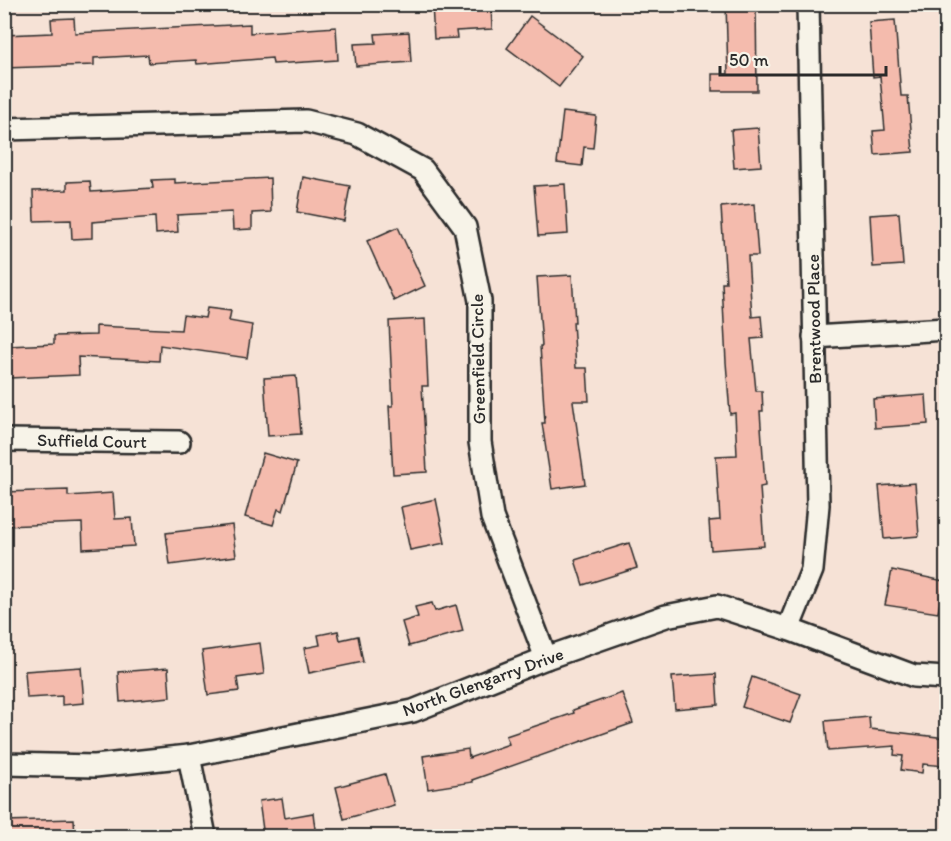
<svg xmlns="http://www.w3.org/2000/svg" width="951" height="841" font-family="Itim,sans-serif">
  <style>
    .building { fill: #f4bbad; stroke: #2b2b2b; stroke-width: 1.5 }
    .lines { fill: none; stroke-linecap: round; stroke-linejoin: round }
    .street-casing { stroke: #2b2b2b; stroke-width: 26 }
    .street { stroke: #f7f3e8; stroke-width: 21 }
    .labels { text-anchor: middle; stroke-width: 4.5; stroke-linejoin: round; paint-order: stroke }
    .street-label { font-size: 18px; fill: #2b2b2b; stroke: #f7f3e8 }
  </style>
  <rect width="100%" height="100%" fill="#f6e2d6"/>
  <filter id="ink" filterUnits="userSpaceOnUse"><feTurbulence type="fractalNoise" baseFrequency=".0167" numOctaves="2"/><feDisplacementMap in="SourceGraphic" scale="12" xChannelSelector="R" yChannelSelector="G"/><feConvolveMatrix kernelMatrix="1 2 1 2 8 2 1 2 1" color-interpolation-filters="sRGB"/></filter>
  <g filter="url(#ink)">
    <g class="building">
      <polygon points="432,4 491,4 492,29 456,31 457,38 434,39"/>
      <polygon points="726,4 756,4 757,91 712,91 712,74 728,74"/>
      <polygon points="530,16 583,56 559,87 507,48"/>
      <polygon points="74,18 75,33 250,24 250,33 336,27 338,60 273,64 272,58 197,64 196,60 149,63 148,55 94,58 94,65 4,68 4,35 52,33 51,19"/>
      <polygon points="895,20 901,96 908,96 913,152 875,155 873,131 885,130 880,76 873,77 869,22"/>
      <polygon points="409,32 411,62 356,66 354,44 376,43 375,34"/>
      <polygon points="563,112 596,116 593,148 584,147 582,166 557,163"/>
      <polygon points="758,128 761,166 734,168 731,130"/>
      <polygon points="303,177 350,186 344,221 297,212"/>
      <polygon points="270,178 271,212 252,213 252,229 233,230 232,212 177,215 178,232 156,234 155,217 92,222 92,238 72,239 71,220 34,221 33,191 67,190 67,182 90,181 91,192 153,188 152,180 175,179 175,183"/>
      <polygon points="565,184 568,234 538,236 534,186"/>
      <polygon points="754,204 758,256 748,256 752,317 761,316 763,338 751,339 756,391 762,391 763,411 760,411 765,486 760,487 764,546 711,550 709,521 720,520 716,456 737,455 735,413 730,414 726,362 722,283 726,283 721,207"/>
      <polygon points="899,213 903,265 873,267 870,215"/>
      <polygon points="398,227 425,286 394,301 367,241"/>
      <polygon points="572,275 575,322 573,322 576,368 587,368 589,401 573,401 585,484 552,489 542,423 545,423 540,346 542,346 537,277"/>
      <polygon points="207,308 231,311 229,321 252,325 247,358 160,345 159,361 78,357 79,375 9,378 8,346 54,344 54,336 96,335 96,326 181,330 183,315 205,318"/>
      <polygon points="425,319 428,386 422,386 427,472 393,474 389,406 393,406 389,321"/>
      <polygon points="296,376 301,434 268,436 264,378"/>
      <polygon points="926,395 928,424 875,428 873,399"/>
      <polygon points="263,453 297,463 283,511 278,509 273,525 245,517"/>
      <polygon points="915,483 919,536 884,539 879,486"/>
      <polygon points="68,490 68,496 113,493 115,519 132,518 134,546 83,549 82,523 4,526 4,492"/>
      <polygon points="436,499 445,543 410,550 401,507"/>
      <polygon points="232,525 236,556 170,565 166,533"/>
      <polygon points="629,543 637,568 583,585 575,560"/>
      <polygon points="892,570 944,581 938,613 885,605"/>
      <polygon points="432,603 435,611 456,605 463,631 409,646 402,622 418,617 415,607"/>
      <polygon points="338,631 340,640 358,636 363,662 309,673 304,648 320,645 318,635"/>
      <polygon points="260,643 264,674 237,678 239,691 208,695 202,651"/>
      <polygon points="81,667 84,703 62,705 62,696 27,698 25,671"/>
      <polygon points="168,668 170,697 120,702 118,672"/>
      <polygon points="716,674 718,705 675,709 672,677"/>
      <polygon points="752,677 801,694 790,723 742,707"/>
      <polygon points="622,693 633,723 472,780 473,782 428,789 423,756 468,749 469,758 509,744 506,736 574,713 573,710"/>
      <polygon points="869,717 870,729 946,738 946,766 923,764 922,773 901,770 903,756 894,755 895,746 828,751 825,721"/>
      <polygon points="385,774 394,805 344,819 336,787"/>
      <polygon points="282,798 285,818 313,813 316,837 264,837 259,801"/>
      <polygon points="74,819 75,837 6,837 6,821"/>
    </g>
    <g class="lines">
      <defs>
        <g id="street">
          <polyline points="4,129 306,121 357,134 423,170 465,227 480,301 480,442 492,517 546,658"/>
          <polyline points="814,337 946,329"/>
          <polyline points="4,440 179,442"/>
          <polyline points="788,629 812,570 818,505 808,4"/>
          <polyline points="189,756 205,836"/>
          <polyline points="4,764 95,766 189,756 413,711 546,658 666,616 717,606 788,629 914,676 946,678"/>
        </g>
      </defs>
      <use href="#street" class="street-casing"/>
      <use href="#street" class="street"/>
    </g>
  </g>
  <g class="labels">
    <g class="street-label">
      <text transform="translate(814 319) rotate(-91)" y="6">Brentwood Place</text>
      <text transform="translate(478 359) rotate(-91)" y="6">Greenfield Circle</text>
      <text transform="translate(92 441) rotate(1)" y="6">Suffield Court</text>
      <text transform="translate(483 682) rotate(-20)" y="6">North Glengarry Drive</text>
    </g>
  </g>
  <rect width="951" height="841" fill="none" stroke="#f7f3e8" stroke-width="24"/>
  <rect x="12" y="12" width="927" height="817" fill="none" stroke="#2b2b2b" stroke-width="2" filter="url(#ink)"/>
  <path d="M720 66v9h166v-9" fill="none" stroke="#2b2b2b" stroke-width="3"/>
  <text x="729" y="66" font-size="18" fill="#2b2b2b" stroke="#f7f3e8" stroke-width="4.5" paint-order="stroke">50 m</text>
</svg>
